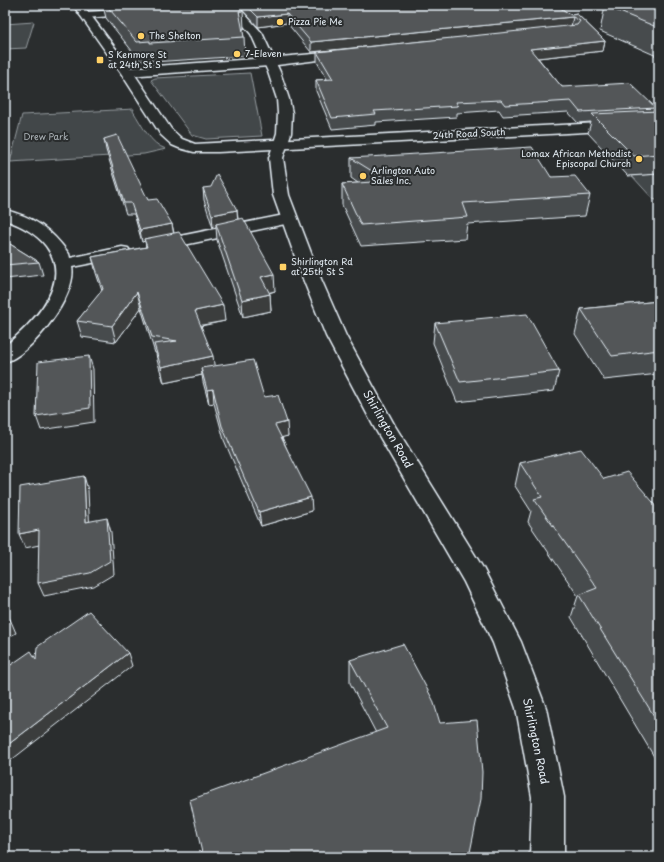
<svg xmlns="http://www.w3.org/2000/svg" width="664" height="862" font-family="'Playpen Sans',sans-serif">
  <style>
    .green { fill: #424648; stroke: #959ca0 }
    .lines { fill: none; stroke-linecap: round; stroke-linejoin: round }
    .minor-casing { stroke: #e8f1f8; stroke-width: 3 }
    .tertiary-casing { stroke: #e8f1f8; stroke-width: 3 }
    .secondary-casing { stroke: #e8f1f8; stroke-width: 3 }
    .minor { fill: #2a2d2e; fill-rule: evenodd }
    .tertiary { fill: #2a2d2e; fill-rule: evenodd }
    .secondary { fill: #2a2d2e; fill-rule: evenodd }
    .wall { fill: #474b4d; stroke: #e8f1f8 }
    .shaded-wall { fill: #3a3d3e; stroke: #e8f1f8 }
    .building { fill: #535759; stroke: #e8f1f8 }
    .poi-dot { fill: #ffd166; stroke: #2a2d2e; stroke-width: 1.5 }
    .labels { text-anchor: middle; stroke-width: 4; stroke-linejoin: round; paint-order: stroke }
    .far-poi-label { font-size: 9px; fill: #e8f1f8; stroke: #2a2d2e; text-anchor: start }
    .far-street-label { font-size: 9px; fill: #e8f1f8; stroke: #2a2d2e }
    .far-park-label { font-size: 9px; fill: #aeb5ba; stroke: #2a2d2e }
    .street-label { font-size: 11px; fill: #e8f1f8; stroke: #2a2d2e }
  </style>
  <rect width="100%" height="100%" fill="#2a2d2e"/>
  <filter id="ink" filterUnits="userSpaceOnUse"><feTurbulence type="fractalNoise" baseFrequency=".025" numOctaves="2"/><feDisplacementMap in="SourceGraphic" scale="8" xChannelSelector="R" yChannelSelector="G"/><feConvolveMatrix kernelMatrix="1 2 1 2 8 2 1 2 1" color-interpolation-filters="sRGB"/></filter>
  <g filter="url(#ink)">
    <g class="green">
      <polygon points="34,22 26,48 5,49 5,24"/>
      <polygon points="250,73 262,136 206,139 192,135 151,80 155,78"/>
      <path d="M 134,109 L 133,111 C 142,125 150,144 166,149 L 144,154 L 10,162 L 22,115 Z"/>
      <polygon points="659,174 659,201 653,199 632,176"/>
    </g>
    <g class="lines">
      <defs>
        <g id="minor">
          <polygon points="135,9 139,10 140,12 139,14 85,18 80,15 85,12"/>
          <polygon points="347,51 351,52 353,54 351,56 269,66 127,76 123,75 121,72 123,69 127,68 269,58"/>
          <path d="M 5,210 C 34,217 51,229 69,254 L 70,258 L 122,247 L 128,248 L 131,252 L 128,256 L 72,267 C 78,295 30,356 5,362 L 5,346 C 33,323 74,283 46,246 C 36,233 20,225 5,220 Z"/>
          <polygon points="289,214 295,216 297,219 295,222 155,251 149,250 147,246 149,242 155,241"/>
        </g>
        <polygon id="tertiary" points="73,5 83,5 131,69 171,129 182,139 195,144 659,120 659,128 218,152 194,152 179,148 172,145 161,135 121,73"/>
        <polygon id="secondary" points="226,5 237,5 262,33 280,72 289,99 292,113 291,133 283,158 289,195 321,279 346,336 395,426 483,568 521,642 546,708 564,797 564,857 530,857 532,797 516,708 493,643 464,582 374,427 326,336 303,279 273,195 269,158 277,133 278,113 277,99 268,72 251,34"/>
      </defs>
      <use href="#minor" class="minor-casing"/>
      <use href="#tertiary" class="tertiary-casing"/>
      <use href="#secondary" class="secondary-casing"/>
      <use href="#minor" class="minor"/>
      <use href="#tertiary" class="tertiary"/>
      <use href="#secondary" class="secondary"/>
    </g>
    <g class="wall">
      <polygon points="95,5 238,5 244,29 242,29 244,37 245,56 152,62 152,60 140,61 106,18 104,10 99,10"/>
      <polygon points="238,5 556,5 571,15 577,14 605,41 603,51 538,58 562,87 656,108 655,111 659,111 659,174 628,176 588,133 591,122 578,123 568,112 503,116 499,110 457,113 457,117 376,122 376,125 332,129 316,91 316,80 327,79 317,62 317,52 383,45 311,52 287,23 258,27"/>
      <polygon points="605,5 659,7 659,57 600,31"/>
      <polygon points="104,139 148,200 172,224 174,233 225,321 201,326 214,366 264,397 288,436 282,437 312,511 261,526 224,440 214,403 209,404 203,382 202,375 164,383 157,360 156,353 155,353 141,308 116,342 82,337 77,321 102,291 96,273 92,257 146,247 145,241 142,242 134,214 126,214 106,150"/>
      <polygon points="351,158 551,177 590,195 585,216 467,224 465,239 361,246 342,205 342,184 358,183 351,178"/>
      <polygon points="203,188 237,210 238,219 275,291 269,293 270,294 271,311 243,317 217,240 216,227 213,228 204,200"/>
      <polygon points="5,241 39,262 43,275 5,279"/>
      <polygon points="659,301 659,374 604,380 575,334 581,309"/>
      <polygon points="435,323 559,371 554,391 457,402 433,343"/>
      <polygon points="520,463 604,479 659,509 659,765 571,617 578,596 528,522 531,511 515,486"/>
      <polygon points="350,660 469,857 376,733 350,683"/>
    </g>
    <g class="shaded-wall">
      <polygon points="239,11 243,11 244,29 241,29"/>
      <polygon points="287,14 287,23 258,27 258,17"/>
      <polygon points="573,17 571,27 311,52 311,42"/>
      <polygon points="605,41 603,51 528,59 530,49"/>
      <polygon points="237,210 238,223 216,224 216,227 213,228 212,215"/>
      <polygon points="172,224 174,236 144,239 145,241 142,242 140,230"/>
      <polygon points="274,274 275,291 263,294 261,277"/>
      <polygon points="137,292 141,308 116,342 112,326"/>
      <polygon points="6,294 10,308 5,313 5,295"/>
      <polygon points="270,294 271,311 243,317 242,300"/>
      <polygon points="223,305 225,321 197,326 195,311"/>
      <polygon points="89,356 93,369 94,422 41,430 36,416"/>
      <polygon points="213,356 215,372 201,368 202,375 164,383 161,367"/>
      <polygon points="213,389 214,403 209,404 207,390"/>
      <polygon points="287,422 288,436 276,439 275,425"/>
      <polygon points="84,476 88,490 90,536 86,522"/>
      <polygon points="311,497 312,511 261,526 259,512"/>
      <polygon points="107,518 111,532 114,574 94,586 44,596 38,583"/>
      <polygon points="39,530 44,544 25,548 19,534"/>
      <polygon points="10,619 16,633 5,639 5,622"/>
      <polygon points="128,653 132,666 5,765 5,747"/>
    </g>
    <g class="building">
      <polygon points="106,5 238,5 243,11 239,11 244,37 150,43 150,41 137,42"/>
      <polygon points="246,5 556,5 571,15 577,14 605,41 530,49 562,87 630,83 656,108 580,112 571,101 505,105 501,100 456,102 458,106 374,111 376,114 332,118 316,80 333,79 317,52 577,25 580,21 573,17 311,42 287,14 258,17"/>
      <polygon points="605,5 655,5 659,7 659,28 605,6"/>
      <polygon points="659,111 659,154 634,156 592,114"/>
      <polygon points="117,135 148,200 157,199 172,224 140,230 131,203 124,203 104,139"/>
      <polygon points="532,147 551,177 575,176 590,195 463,203 468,217 361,225 342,184 388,181 351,158"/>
      <polygon points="217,174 237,210 212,215 203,188 211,187"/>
      <polygon points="243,218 274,274 261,277 270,294 242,300 216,224"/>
      <polygon points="179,232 223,305 195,311 213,356 161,367 154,344 177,341 152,337 137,292 112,326 77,321 103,289 92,257 147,247 144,239"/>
      <polygon points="5,241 39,262 5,265"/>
      <polygon points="659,301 659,350 612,356 581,309"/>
      <polygon points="527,314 559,371 460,382 435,323"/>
      <polygon points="89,356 90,408 36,416 38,362"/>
      <polygon points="253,360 264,397 278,395 287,422 275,425 311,497 259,512 222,426 213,389 207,390 201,368"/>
      <polygon points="581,449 604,479 627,472 659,509 659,724 579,595 597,588 534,499 542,497 520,463"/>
      <polygon points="84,476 86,522 107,518 110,561 90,573 38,583 39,530 19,534 20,487"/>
      <polygon points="89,611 128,653 5,747 5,669 31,651 36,659 37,647"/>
      <polygon points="5,612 10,619 5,622"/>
      <polygon points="403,644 433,700 440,723 477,720 482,772 481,799 469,857 203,857 190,800 387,728 350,660"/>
    </g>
  </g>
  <g class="poi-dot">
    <circle cx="280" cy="22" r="4"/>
    <circle cx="141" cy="36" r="4"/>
    <circle cx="237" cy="54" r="4"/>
    <rect x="96" y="56" width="8" height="8" rx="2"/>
    <circle cx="639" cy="159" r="4"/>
    <circle cx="363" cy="176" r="4"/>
    <rect x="279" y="263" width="8" height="8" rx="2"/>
  </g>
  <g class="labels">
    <g class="far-poi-label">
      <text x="288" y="25">Pizza Pie Me</text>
      <text x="149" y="39">The Shelton</text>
      <text x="245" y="57">7-Eleven</text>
      <text x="108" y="58">S Kenmore St<tspan x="108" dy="10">at 24th St S</tspan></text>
      <text x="631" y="157" text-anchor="end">Lomax African Methodist<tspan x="631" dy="10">Episcopal Church</tspan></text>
      <text x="371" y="174">Arlington Auto<tspan x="371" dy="10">Sales Inc.</tspan></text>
      <text x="291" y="265">Shirlington Rd<tspan x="291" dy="10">at 25th St S</tspan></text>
    </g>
    <g class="far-street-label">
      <text transform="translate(469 134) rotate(-3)" y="3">24th Road South</text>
    </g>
    <g class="far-park-label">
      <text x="46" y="140">Drew Park</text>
    </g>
    <g class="street-label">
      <text transform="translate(388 429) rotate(60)" y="4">Shirlington Road</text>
      <text transform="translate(536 741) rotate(78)" y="4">Shirlington Road</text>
    </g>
  </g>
  <rect width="664" height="862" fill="none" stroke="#2a2d2e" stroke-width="20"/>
  <rect x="10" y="10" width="644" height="842" fill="none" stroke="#e8f1f8" stroke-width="1.5" filter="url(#ink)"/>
</svg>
